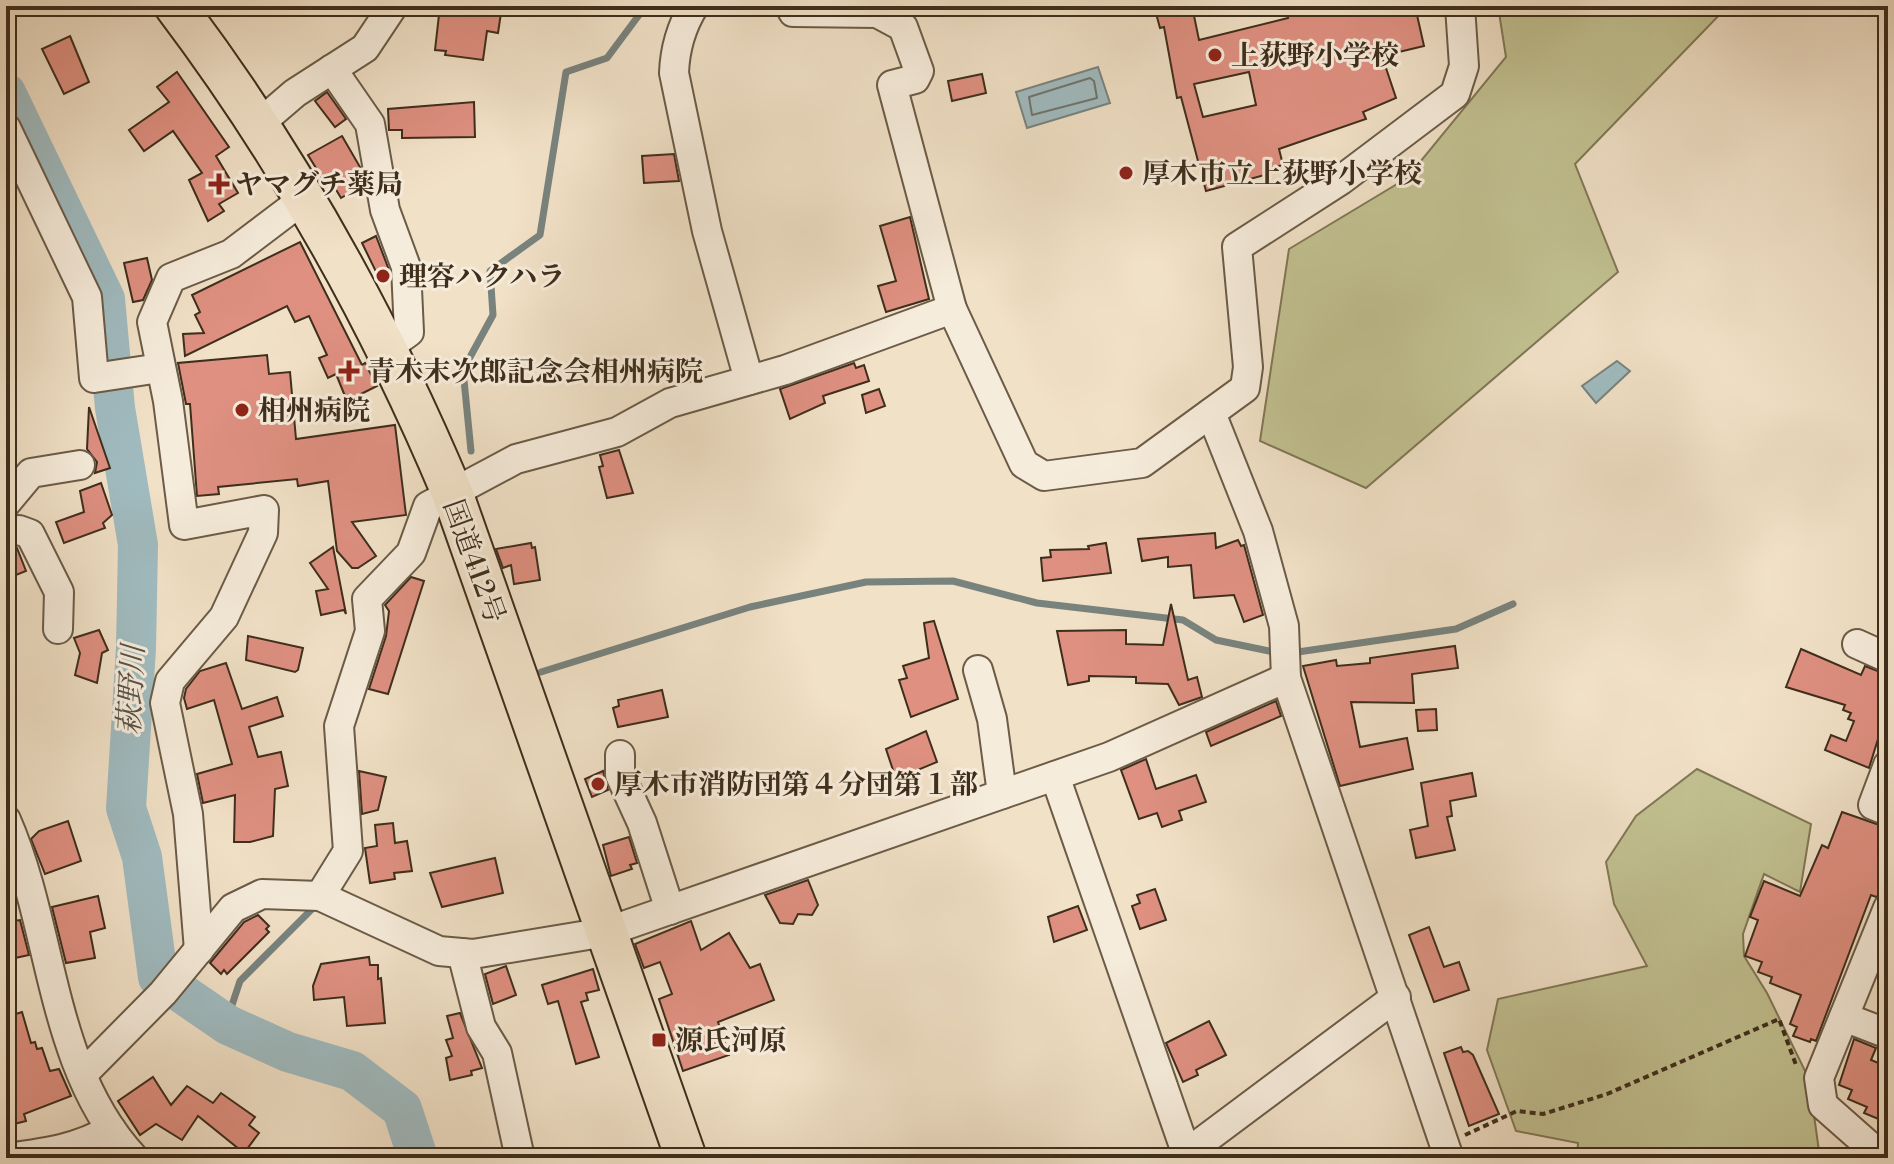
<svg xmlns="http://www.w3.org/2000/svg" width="1894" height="1164" font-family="'Libre Bodoni','Noto Serif JP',serif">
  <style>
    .green { fill: #c2c191; stroke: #807856; stroke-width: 2 }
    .water { fill: #a0bbc0; stroke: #79837e; stroke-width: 2 }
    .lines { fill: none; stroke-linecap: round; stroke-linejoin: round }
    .shore { stroke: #6f746e; stroke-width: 2 }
    .stream { stroke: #79837e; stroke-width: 7 }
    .river { stroke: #a0bbc0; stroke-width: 40 }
    .building { fill: #df9081; stroke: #3e2e1c; stroke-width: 2; fill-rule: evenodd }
    .minor-casing { stroke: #6b5b47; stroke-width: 32 }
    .highway-casing { stroke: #3e2e1c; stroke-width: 44 }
    .path { stroke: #3e2e1c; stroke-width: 4; stroke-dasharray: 6 4; stroke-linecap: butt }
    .minor { stroke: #f6ecdb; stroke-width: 28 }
    .highway { stroke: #f1e1c7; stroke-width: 40 }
    .poi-dot { fill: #8f2418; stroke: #f6ecdb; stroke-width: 3 }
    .labels { text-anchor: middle; stroke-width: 6; stroke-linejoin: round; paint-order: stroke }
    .poi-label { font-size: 28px; font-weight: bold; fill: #3e2e1c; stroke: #f6ecdb; text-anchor: start }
    .street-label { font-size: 28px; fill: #3e2e1c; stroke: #f6ecdb }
    .water-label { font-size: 30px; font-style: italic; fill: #565145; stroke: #f6ecdb }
  </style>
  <rect width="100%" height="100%" fill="#f1e1c7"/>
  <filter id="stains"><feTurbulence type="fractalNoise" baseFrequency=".0025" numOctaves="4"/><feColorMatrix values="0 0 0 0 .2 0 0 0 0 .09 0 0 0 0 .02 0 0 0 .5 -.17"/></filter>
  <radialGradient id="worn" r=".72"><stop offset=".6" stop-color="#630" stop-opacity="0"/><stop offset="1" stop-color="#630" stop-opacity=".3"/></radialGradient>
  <g class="green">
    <polygon points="1498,6 1728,6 1575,164 1618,272 1366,488 1260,441 1289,249 1407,178 1506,57"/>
    <polygon points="1697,769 1811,824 1800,892 1764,874 1743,934 1744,956 1767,993 1809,1079 1819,1151 1824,1158 1577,1158 1578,1143 1516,1131 1487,1050 1498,999 1647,966 1614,904 1606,862 1636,816"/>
  </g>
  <g class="water">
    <polygon points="1098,67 1110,103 1027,128 1016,92"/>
    <polygon points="1617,361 1630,371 1596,403 1582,386"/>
  </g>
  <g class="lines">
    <polygon class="shore" points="1090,78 1094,81 1097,98 1032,115 1029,97"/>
    <g class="stream">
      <polyline points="471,451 463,370 493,315 490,271 540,235 566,72 607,58 642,11 651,6"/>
      <polyline points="1291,653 1456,629 1513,604"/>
      <polyline points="541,672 750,607 866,582 953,581 1037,603 1183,620 1216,640 1279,653"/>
      <polyline points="226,1023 240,981 316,905"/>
    </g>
    <polyline class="river" points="6,93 105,299 115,408 138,545 136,648 126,808 142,857 158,977 228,1025 288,1052 352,1071 402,1109 418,1158"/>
  </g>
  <g class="building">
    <polygon points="440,6 468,6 501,13 498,33 487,31 483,60 445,55 446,51 435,50"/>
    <path d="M 1154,6 L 1192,6 L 1199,40 L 1288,18 L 1285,6 L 1415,6 L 1424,46 L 1382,56 L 1396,98 L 1363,112 L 1366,119 L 1279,149 L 1283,165 L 1271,168 L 1272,173 L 1206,191 L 1181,97 L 1177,98 L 1164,27 L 1160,28 ZM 1249,72 L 1256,105 L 1203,117 L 1194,84 Z"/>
    <polygon points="70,36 89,82 64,94 42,49"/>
    <polygon points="177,72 229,147 216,156 238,193 219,204 224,211 208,221 189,180 202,173 173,131 144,151 129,130 169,102 157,87"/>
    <polygon points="982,74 986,93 952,101 948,81"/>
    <polygon points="327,92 346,119 335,127 315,101"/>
    <polygon points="474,102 475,137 402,138 402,130 389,130 388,109"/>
    <polygon points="342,136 360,167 363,185 341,198 329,178 324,181 308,155"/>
    <polygon points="674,154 679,181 644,183 642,156"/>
    <polygon points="910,217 929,299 886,312 878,286 896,281 880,226"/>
    <polygon points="376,236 389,270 390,280 382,284 362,243"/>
    <polygon points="300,242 362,365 365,363 377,386 347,401 336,374 328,378 319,358 327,355 309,316 295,322 287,306 185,356 183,334 204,333 195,315 200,312 192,295"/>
    <polygon points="147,258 152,280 143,300 133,302 124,263"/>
    <polygon points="267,355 269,374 290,372 296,439 395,425 406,515 352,522 376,556 358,568 352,568 337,551 328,481 298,486 297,479 218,487 219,494 197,496 190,404 186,404 178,363"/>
    <polygon points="854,363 856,368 864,365 869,381 823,396 825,403 790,419 780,389"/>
    <polygon points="879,389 885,406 866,413 862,395"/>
    <polygon points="89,407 110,468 95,473 97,462 87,449"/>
    <polygon points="619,450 633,493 607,498 599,467 603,466 600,455"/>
    <polygon points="101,483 112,515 103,523 105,528 64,543 56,522 84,512 80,491"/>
    <polygon points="1215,533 1216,548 1238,540 1241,546 1244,545 1263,615 1244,622 1234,595 1194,598 1191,565 1168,567 1168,557 1142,561 1138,539"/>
    <polygon points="531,543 532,548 535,547 540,580 514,584 511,565 503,568 496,549"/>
    <polygon points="1106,543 1111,573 1043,581 1041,558 1051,557 1050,550 1089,549 1088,546"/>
    <polygon points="333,547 346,614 344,610 321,615 316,591 328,589 310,563"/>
    <polygon points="17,548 26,571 6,579 6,549"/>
    <polygon points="411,577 424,581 388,694 369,689 386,636 389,611 385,605"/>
    <polygon points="1171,604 1188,680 1197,677 1202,697 1179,705 1168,684 1136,683 1136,677 1089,676 1089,681 1068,685 1057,631 1126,630 1126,644 1163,645"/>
    <polygon points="934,621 958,699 911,717 899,680 907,678 903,666 929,658 924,623"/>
    <polygon points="99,630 108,650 102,653 97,683 75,675 80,653 74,638"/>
    <polygon points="248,636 303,648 298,670 295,672 246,660"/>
    <polygon points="1455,646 1458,668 1412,674 1414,703 1351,702 1360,747 1407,738 1413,769 1340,786 1303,666 1336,660 1337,666 1370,663 1370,658"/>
    <polygon points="1801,649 1861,675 1865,666 1888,675 1888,707 1869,768 1825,750 1831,735 1846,741 1854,721 1848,719 1851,713 1843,710 1845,705 1786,687"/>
    <polygon points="226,663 242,709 277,697 283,716 249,727 258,757 281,752 288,786 275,789 273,836 250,842 234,842 235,795 203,803 197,774 232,764 214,700 187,709 184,698 186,689 200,671"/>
    <polygon points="662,690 668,717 618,727 613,708 619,706 618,700"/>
    <polygon points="1276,701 1281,716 1211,746 1206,732"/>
    <polygon points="1436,709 1437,730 1418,731 1416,710"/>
    <polygon points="926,731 937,762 896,779 886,749"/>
    <polygon points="1146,759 1156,789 1196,775 1206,802 1179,811 1182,820 1162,827 1157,813 1139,819 1121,770"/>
    <polygon points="359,771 386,777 378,810 362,814"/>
    <polygon points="603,771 608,790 592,797 585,779"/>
    <polygon points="1472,773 1476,796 1450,801 1452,816 1447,817 1455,850 1416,858 1410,830 1428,826 1421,783"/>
    <polygon points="1842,812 1888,828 1888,841 1878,867 1888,871 1888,891 1876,897 1871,895 1816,1041 1811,1039 1810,1042 1793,1036 1797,1027 1790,1024 1801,995 1770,983 1772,977 1758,972 1762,962 1745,956 1758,920 1750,917 1764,881 1800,896 1822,845 1828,848"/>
    <polygon points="68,821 81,861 45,874 31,839 39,831"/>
    <polygon points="393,823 395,843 407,841 412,871 394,873 395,879 370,883 365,848 377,846 375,825"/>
    <polygon points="629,837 637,863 630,865 632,869 611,876 603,845"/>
    <polygon points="495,858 503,893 442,907 430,873"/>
    <polygon points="808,880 818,905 812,915 798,914 793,924 780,923 765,895"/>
    <polygon points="1155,889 1166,920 1140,929 1132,906 1140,903 1137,895"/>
    <polygon points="98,896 105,928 90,932 95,958 66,963 52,907"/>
    <polygon points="1078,906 1087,930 1054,942 1048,917"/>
    <polygon points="258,915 269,926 266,929 269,932 227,974 224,970 221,974 210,963 244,922"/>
    <polygon points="20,920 29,955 15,958 13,948 6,949 6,922"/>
    <polygon points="691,921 701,950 729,933 750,968 760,964 774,1000 718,1022 729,1055 683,1071 659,999 672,994 660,962 644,968 635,944"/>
    <polygon points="1429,927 1444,967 1459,962 1469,990 1434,1002 1409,935"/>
    <polygon points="369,957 370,965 378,965 378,979 381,978 385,1023 347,1026 344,997 314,1000 313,986 321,964"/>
    <polygon points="506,966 516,995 493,1004 485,974"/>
    <polygon points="593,969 599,990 586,993 588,1000 581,1002 599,1057 576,1064 558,1001 548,1004 542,985"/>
    <polygon points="22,1012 31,1043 35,1042 37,1049 42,1048 50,1071 59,1069 71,1096 24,1114 26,1121 6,1126 6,1017"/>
    <polygon points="460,1013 482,1068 471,1071 472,1075 450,1080 446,1058 452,1056 446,1040 453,1038 447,1016"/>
    <polygon points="1209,1021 1226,1055 1196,1070 1198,1075 1183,1082 1166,1043"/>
    <polygon points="1854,1039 1876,1048 1871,1060 1888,1067 1888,1123 1864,1113 1867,1107 1848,1099 1852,1090 1839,1085"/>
    <polygon points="1461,1047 1463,1052 1468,1051 1473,1055 1499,1114 1469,1126 1444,1053"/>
    <polygon points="153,1077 171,1105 187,1086 213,1103 221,1093 255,1117 249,1125 259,1133 244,1153 198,1116 182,1140 156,1124 140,1135 118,1101"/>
  </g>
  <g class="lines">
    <defs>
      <g id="minor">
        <path d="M 694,6 C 681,27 675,47 674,73 L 707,231 L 749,380"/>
        <polyline points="332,69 370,124 385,210 406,267 409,332 388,347"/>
        <polyline points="260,123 295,93 365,48 393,6"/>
        <polyline points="6,128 87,297 94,378 160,368"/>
        <polyline points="952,309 1024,464 1044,476 1142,463 1245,388 1248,367 1237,247 1341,180 1455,94 1464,66 1460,6"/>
        <polyline points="1211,413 1258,531 1284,626 1286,678"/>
        <polyline points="6,503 31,473 80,465"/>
        <polyline points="6,532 19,530 30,534 59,592 58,629"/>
        <polyline points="1857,644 1888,658"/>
        <polyline points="978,670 992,719 1002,794"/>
        <polyline points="620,755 620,775 642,823 670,910"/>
        <polyline points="1888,765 1873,805 1888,811"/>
        <polyline points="1055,776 1188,1158"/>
        <path d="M 6,820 C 54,929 49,1067 134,1158"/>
        <polyline points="320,896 348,851 339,726 370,631 367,599 411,553 428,506 516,459 617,432 670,403 785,370 952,309 892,85 915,79 919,71 903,27 877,13 793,12 790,6"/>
        <polyline points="199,950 188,814 165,703 170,681 224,617 263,533 264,510 184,525 168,401 152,322 171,278 231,254 305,198"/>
        <polyline points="462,953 481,1027 497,1053 520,1158"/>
        <polyline points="1844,1017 1888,1034"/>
        <polyline points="83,1074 163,993 233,908 262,894 320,896 439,951 473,954 606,932 1109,757 1286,678 1449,1158"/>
        <polyline points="1187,1153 1396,997"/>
        <path d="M 6,1158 C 44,1153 78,1149 111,1129"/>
        <polyline points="1883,1158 1823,1105 1819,1078 1888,908"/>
      </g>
      <path id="highway" d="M 175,6 C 289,157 380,321 453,495 L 686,1158"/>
    </defs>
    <use href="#minor" class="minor-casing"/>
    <use href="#highway" class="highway-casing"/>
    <polyline class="path" points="1465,1135 1517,1111 1543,1114 1607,1094 1779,1019 1796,1065"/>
    <use href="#minor" class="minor"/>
    <use href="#highway" class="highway"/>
  </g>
  <g class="poi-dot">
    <circle cx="1215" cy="55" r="8"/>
    <circle cx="1126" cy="173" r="8"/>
    <path d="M215 172h8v8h8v8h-8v8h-8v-8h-8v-8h8z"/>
    <circle cx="383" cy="276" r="8"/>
    <path d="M345 359h8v8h8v8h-8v8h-8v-8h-8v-8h8z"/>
    <circle cx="242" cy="410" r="8"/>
    <circle cx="598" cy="784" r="8"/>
    <rect x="651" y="1032" width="16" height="16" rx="4"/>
  </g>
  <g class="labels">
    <g class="poi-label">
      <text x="1231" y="65">上荻野小学校</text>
      <text x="1142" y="183">厚木市立上荻野小学校</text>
      <text x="235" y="194">ヤマグチ薬局</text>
      <text x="399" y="286">理容ハクハラ</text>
      <text x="367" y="381">青木末次郎記念会相州病院</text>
      <text x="258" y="420">相州病院</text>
      <text x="614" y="794">厚木市消防団第４分団第１部</text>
      <text x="675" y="1050">源氏河原</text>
    </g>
    <g class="street-label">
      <text transform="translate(475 561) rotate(70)" y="10">国道412号</text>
    </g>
    <g class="water-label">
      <text transform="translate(131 690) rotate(-87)" y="10">萩野川</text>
    </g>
  </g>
  <rect width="1894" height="1164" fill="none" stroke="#f1e1c7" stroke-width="32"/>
  <rect x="8" y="8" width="1878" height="1148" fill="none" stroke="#3e2e1c" stroke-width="4"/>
  <rect x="16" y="16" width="1862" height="1132" fill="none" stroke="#3e2e1c" stroke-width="2"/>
  <rect width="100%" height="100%" filter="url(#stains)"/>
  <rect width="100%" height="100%" fill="url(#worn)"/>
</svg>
